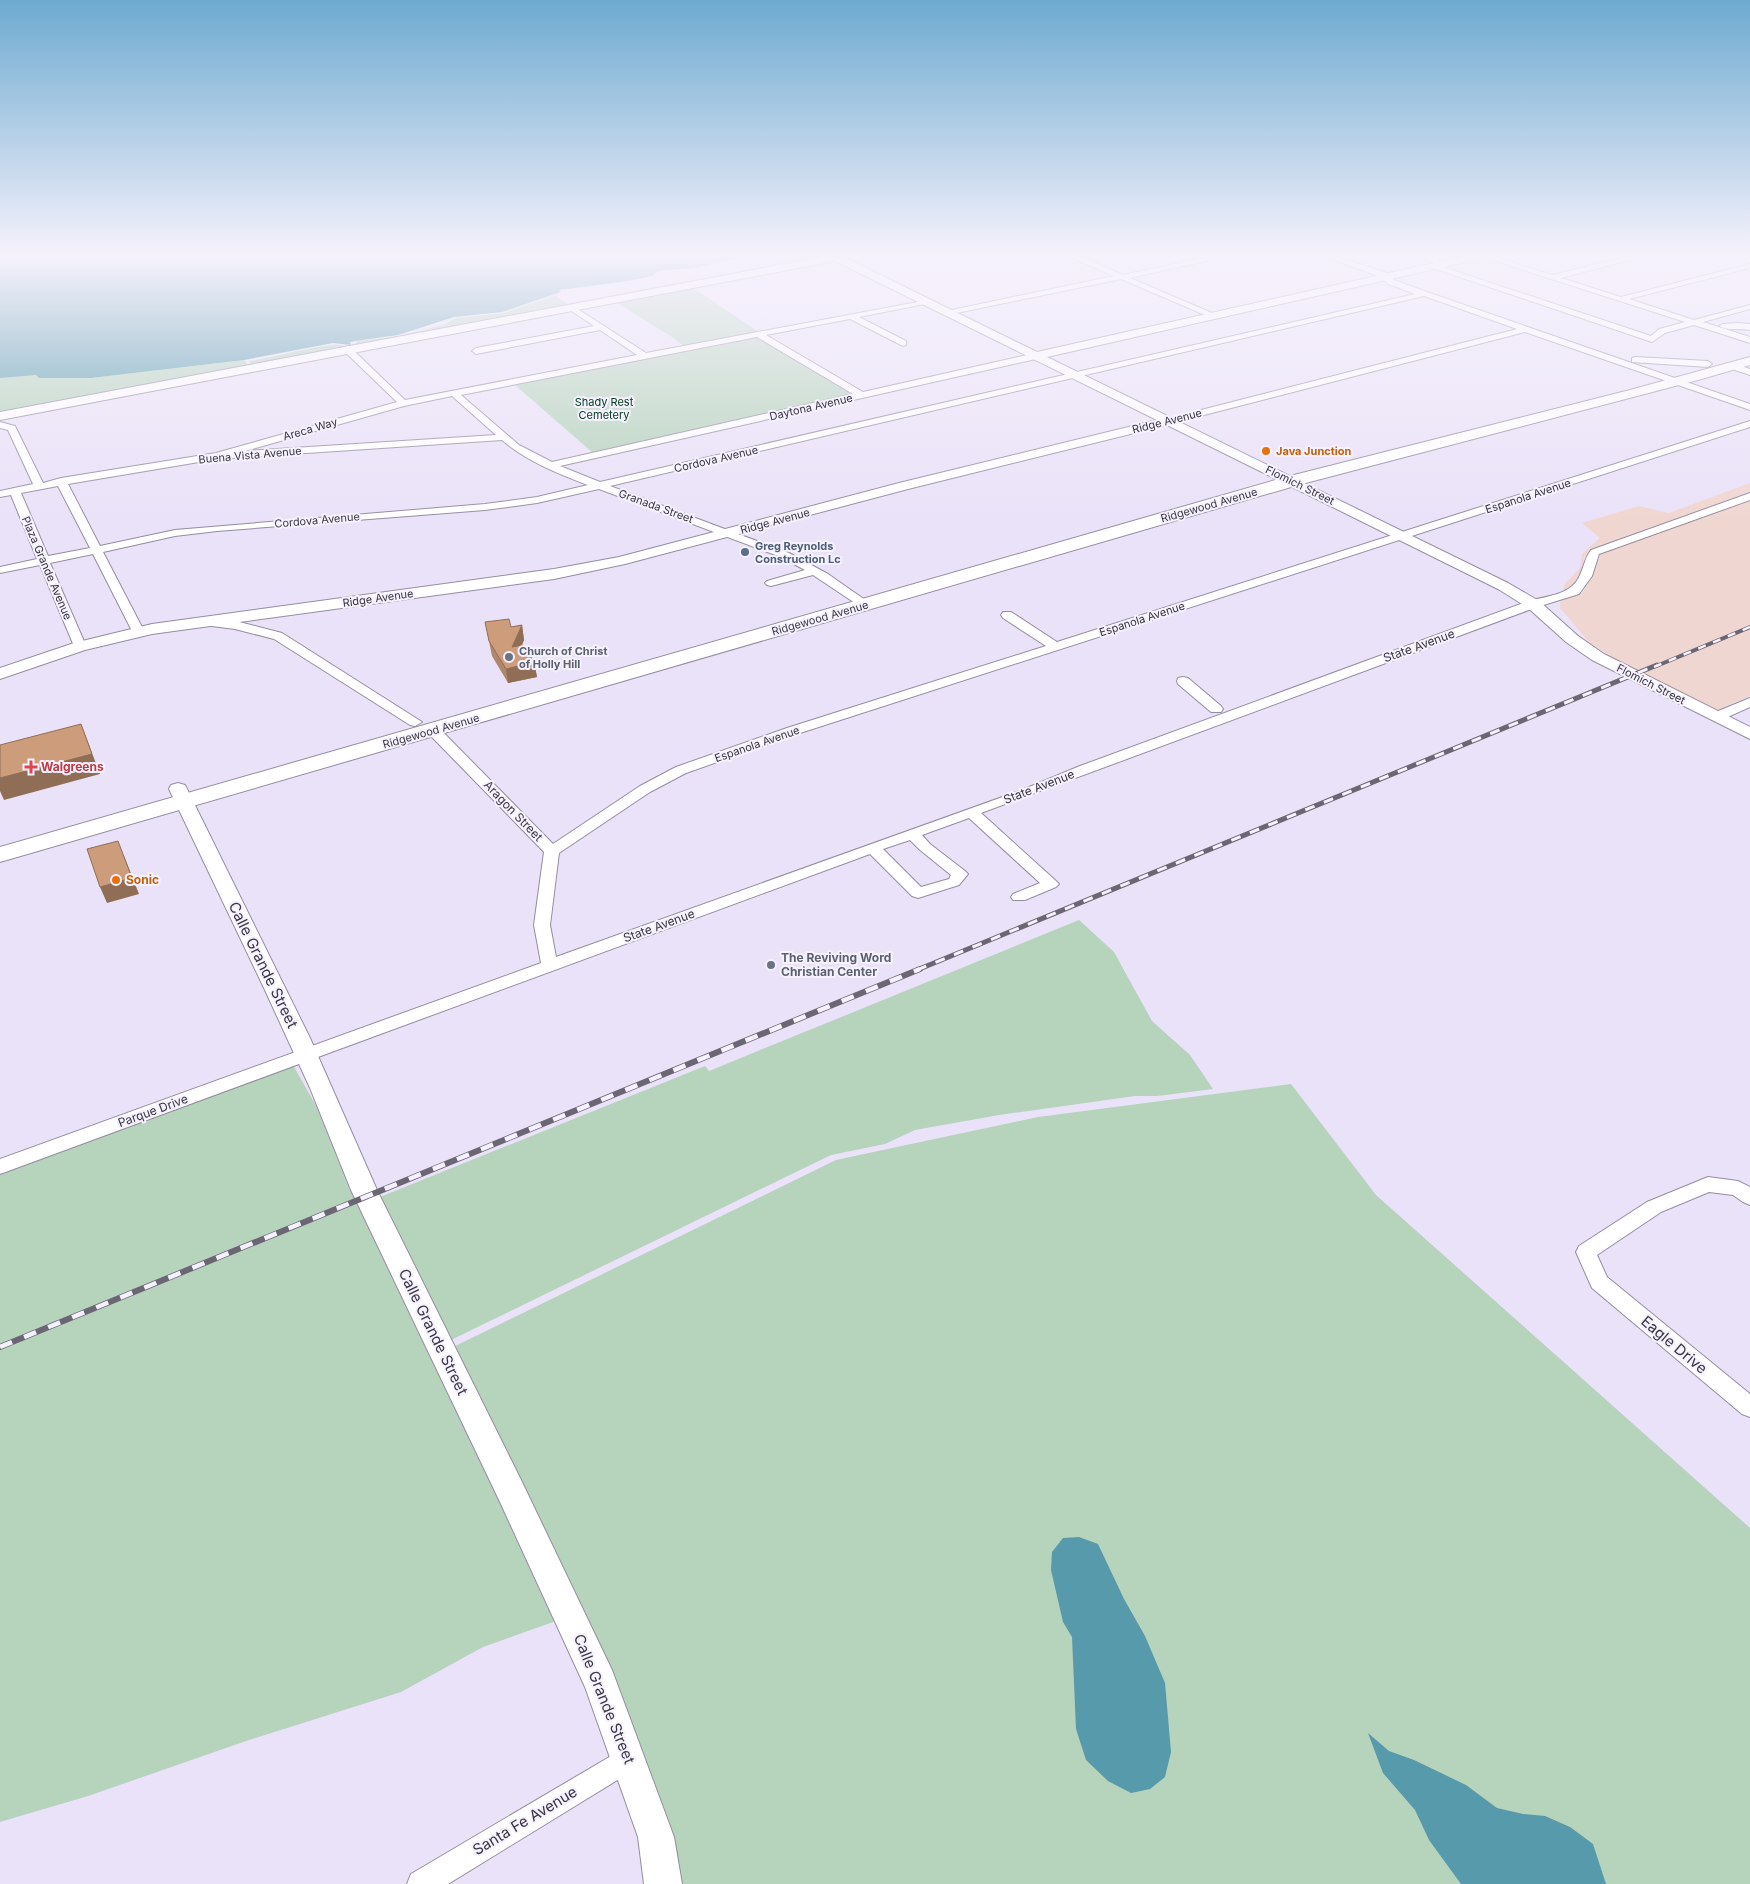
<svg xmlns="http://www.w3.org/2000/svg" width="1750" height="1884" font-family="Inter,sans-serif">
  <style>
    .industrial { fill: #f0d6d0 }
    .green { fill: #b6d3bc }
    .water { fill: #569aab }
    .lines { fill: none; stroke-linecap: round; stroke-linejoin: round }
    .minor-casing { stroke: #948da1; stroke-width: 2 }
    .tertiary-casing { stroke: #948da1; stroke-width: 2 }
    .primary-casing { stroke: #948da1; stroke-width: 2 }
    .minor { fill: #fff; fill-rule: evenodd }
    .tertiary { fill: #fff; fill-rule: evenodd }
    .primary { fill: #fff; fill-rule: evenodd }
    .rail-far2-casing { stroke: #6b6673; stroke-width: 4 }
    .rail-far1-casing { stroke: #6b6673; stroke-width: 5 }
    .rail-casing { stroke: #6b6673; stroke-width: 6 }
    .rail-far2 { stroke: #f6f1ff; stroke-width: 2.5; stroke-dasharray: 8; stroke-linecap: butt }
    .rail-far1 { stroke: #f6f1ff; stroke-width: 3; stroke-dasharray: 10; stroke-linecap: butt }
    .rail { stroke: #f6f1ff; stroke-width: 4.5; stroke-dasharray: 13; stroke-linecap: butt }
    .wall { fill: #b0876a }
    .shaded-wall { fill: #906e56 }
    .building { fill: #cd9d7b; stroke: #906e56 }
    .food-dot { fill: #e8710a; stroke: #f6f1ff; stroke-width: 2 }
    .service-dot { fill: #5c6f8a; stroke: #f6f1ff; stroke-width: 2 }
    .worship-dot { fill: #6b7280; stroke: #f6f1ff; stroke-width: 2 }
    .health-dot { fill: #e0444e; stroke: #f6f1ff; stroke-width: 2 }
    .labels { text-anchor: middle; stroke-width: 4; stroke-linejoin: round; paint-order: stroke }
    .far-park-label { font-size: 11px; fill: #05411e; stroke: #f6f1ff }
    .far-street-label { font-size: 11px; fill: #39363f; stroke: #f6f1ff }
    .far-food-label { font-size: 11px; font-weight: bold; fill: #c56008; stroke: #f6f1ff; text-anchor: start }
    .far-service-label { font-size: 11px; font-weight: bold; fill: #4e5e75; stroke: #f6f1ff; text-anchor: start }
    .far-worship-label { font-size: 11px; font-weight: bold; fill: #5b616d; stroke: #f6f1ff; text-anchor: start }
    .street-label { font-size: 12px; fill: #39363f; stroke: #f6f1ff }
    .health-label { font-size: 12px; font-weight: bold; fill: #be3a42; stroke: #f6f1ff; text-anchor: start }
    .food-label { font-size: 12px; font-weight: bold; fill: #c56008; stroke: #f6f1ff; text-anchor: start }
    .worship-label { font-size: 12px; font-weight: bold; fill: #5b616d; stroke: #f6f1ff; text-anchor: start }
    .near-street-label { font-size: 15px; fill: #39363f; stroke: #f6f1ff }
  </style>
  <rect width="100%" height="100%" fill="#eae2f8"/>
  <g class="industrial">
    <polygon points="1750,483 1750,492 1590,550 1584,559 1579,575 1569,590 1563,592 1564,585 1580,568 1582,554 1600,538 1582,523 1639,506 1669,513"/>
    <polygon points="1750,499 1750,696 1714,712 1637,673 1589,642 1560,608 1561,600 1582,593 1592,577 1601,553"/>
  </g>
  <g class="green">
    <polygon points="692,287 760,333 685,347 672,337 614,301"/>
    <path d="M 556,295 L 571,307 L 253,366 L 249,361 C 277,357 304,348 332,345 C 341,343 344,348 355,345 L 357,341 L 400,336 L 443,325 L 456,318 L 504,313 Z"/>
    <polygon points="759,337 853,395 592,452 515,385"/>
    <polygon points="244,360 250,368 0,416 0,378 36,374 39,378 91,378"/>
    <polygon points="1079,920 1114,952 1152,1021 1190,1055 1213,1089 1157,1096 1135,1096 999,1115 915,1130 885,1144 831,1155 451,1340 380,1197 705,1066 709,1071"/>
    <polygon points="293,1065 323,1118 556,1621 483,1647 401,1692 249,1740 88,1796 0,1822 0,1174"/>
    <polygon points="1291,1084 1376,1195 1750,1528 1750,1884 663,1884 656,1837 443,1352 836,1160 1038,1117"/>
  </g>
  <g class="water">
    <polygon points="0,256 747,256 694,268 658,271 653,276 621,282 559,290 561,292 502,312 454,317 398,335 355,341 350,342 351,345 333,343 244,360 91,378 39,378 36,375 0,378"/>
    <polygon points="1079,1537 1098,1544 1124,1599 1145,1636 1165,1683 1171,1752 1165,1777 1150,1789 1131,1793 1108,1781 1086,1760 1076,1729 1072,1637 1063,1622 1051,1570 1052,1552 1063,1538"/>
    <polygon points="1368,1733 1389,1751 1414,1760 1466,1785 1497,1808 1523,1814 1545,1816 1570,1827 1593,1844 1606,1884 1461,1884 1429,1840 1415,1810 1383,1773"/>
  </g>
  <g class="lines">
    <defs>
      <g id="minor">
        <polygon points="1068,256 1079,256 1123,275 1212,256 1228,256 1130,278 1219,316 1212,318 1121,279 947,315 943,313 947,311 1114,276"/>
        <path d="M 1323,256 L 1335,256 L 1387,273 L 1394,280 L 1427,292 L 1750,404 L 1750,410 L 1525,332 L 1169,424 L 1164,421 L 1166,419 L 1517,329 L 1424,296 L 610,486 L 789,553 L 828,574 L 868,602 L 870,605 L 864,609 L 813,575 L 771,586 L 767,585 L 765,583 L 767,581 L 805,570 L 781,557 L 599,489 L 537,503 L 485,510 L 217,531 L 175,536 L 103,552 L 144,631 L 138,635 L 132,631 L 93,554 L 50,563 L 86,646 L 80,650 L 74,646 L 40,565 L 0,573 L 0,567 L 37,559 L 11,495 L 0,497 L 0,491 L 33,484 L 8,430 L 0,428 L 0,422 L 15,426 L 43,483 L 61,478 L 216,453 L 397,402 L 344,351 L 343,349 L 347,346 L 350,347 L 405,400 L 637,355 L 600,330 L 476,354 L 472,351 L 476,348 L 594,326 L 570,310 L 569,308 L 573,306 L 646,353 L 928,300 L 928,304 L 925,304 L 859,317 L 906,341 L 906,345 L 903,346 L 850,319 L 766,335 L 863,392 L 1036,353 L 1040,356 L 1036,359 L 560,466 L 600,482 L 1415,294 L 1388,284 L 1381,277 ZM 757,337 L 853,394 L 552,462 L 519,445 L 461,395 ZM 452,396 L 496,435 L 245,451 L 404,406 ZM 502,440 C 526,461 559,474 588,485 L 537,497 L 485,504 L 175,530 L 100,546 L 68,484 L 217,459 ZM 58,486 L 90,548 L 48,556 L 21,493 Z"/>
        <polygon points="1416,256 1428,256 1448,264 1444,266"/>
        <polygon points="1480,256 1492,256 1552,275 1631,256 1645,256 1561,278 1621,297 1750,264 1750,268 1629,299 1694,320 1750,305 1750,309 1703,322 1750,337 1750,343 1694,325 1665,333 1652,342 1430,267 1437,265 1651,336 1659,329 1685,322"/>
        <path d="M 1737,323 L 1750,324 L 1750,330 C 1741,328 1726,331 1719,326 L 1723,324 Z"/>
        <polygon points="1635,357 1708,361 1712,364 1708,367 1632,362 1632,358"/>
        <polygon points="1732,363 1750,369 1750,375 1729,368 1729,364"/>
        <path d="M 1750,421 L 1750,427 L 797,734 L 686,773 L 650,792 L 559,853 L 550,925 L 556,957 L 1022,790 L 1080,766 L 1529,601 C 1547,596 1572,595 1580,575 C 1584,566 1585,558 1591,550 L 1750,493 L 1750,500 L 1599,554 L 1592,576 L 1579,594 L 1537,607 L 981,813 L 1056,881 L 1059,884 L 1056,887 L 1025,900 L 1013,900 L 1011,897 L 1013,894 L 1040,883 L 969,818 L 922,835 L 930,844 L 965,871 L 968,874 L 959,885 L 918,898 L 912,896 L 870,854 L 0,1174 L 0,1159 L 541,963 L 534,925 L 544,852 L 428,733 L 426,730 L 428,727 L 438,727 L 553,844 L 640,786 L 676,767 L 787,728 L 1046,646 L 1003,618 L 1001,615 L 1003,612 L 1011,612 L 1057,642 ZM 910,840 L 920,850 L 951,875 L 949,879 L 921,887 L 883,849 Z"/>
        <polygon points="208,618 235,621 282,633 422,722 415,726 410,725 274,639 235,629 204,625 202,622 204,619"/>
        <polygon points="1183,677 1188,678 1221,706 1223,709 1221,712 1211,712 1178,684 1177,681 1178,678"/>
        <polygon points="1750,698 1750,707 1721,720 1716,721 1709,717 1711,714"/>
        <polygon points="1708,1177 1738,1181 1750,1187 1750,1205 1743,1202 1733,1195 1709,1192 1661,1212 1597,1255 1607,1277 1750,1394 1750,1417 1742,1414 1592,1288 1576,1252 1579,1246 1647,1202"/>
        <polygon points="628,1746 637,1750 641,1759 637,1768 448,1884 407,1884 411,1874"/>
      </g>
      <g id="tertiary">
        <polygon points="827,256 849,256 846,258 1037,352 1465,256 1484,256 1479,259 1047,357 1508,583 1539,601 1578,636 1604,654 1750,727 1750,739 1592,660 1566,642 1527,607 1498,589 1167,425 908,489 625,564 554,579 152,634 85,650 0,679 0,668 74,643 152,624 554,569 619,557 899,483 1157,420 835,261 0,420 0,412"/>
        <polygon points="178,783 185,785 187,789 310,1038 377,1190 522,1482 612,1670 674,1837 682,1884 644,1884 638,1837 585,1687 500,1502 351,1190 310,1088 264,988 169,789 171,785"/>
      </g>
      <polygon id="primary" points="1750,357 1750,365 1698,380 1298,485 0,862 0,847 1286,477 1630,390"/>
    </defs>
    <use href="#minor" class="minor-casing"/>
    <use href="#tertiary" class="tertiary-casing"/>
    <use href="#primary" class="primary-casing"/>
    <use href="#minor" class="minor"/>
    <use href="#tertiary" class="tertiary"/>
    <use href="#primary" class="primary"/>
    <defs>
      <polyline id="rail-far2" points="1654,667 1750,627"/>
      <polyline id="rail-far1" points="917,970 1657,665"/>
      <polyline id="rail" points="0,1347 920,969"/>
    </defs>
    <use href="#rail-far2" class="rail-far2-casing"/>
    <use href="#rail-far1" class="rail-far1-casing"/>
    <use href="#rail" class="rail-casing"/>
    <use href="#rail-far2" class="rail-far2"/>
    <use href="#rail-far1" class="rail-far1"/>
    <use href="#rail" class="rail"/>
  </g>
  <polygon class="wall" points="485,622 511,627 522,625 524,640 522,645 534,662 537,677 508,683 492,656"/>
  <g class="shaded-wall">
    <polygon points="522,625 524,640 514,662 512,647"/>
    <polygon points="534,662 537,677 508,683 506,669"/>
    <polygon points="81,724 100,774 4,800 0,791 0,778"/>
    <polygon points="124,856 139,894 107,903 100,887"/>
  </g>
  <g class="building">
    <polygon points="509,619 511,627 522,625 512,647 523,645 534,662 506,669 489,641 485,622"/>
    <polygon points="81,724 92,754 0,778 0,745"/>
    <polygon points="118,841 132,878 100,887 87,849"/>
  </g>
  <linearGradient id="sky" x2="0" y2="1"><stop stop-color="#6daad0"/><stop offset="0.49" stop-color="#f6f2fc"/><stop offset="1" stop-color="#f6f2fc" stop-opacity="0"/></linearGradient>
  <rect width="1750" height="520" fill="url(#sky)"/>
  <g class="food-dot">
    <circle cx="1266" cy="451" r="5"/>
    <circle cx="116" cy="880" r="5"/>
  </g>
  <circle class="service-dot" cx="745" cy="552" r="5"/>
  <g class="worship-dot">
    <circle cx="509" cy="657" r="5"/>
    <circle cx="771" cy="965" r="5"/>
  </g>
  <path class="health-dot" d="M28.5 759.5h5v5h5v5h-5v5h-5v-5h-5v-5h5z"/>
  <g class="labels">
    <g class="far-park-label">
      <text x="604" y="406">Shady Rest<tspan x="604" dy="13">Cemetery</tspan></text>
    </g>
    <g class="far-street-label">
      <text transform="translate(811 407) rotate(-13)" y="4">Daytona Avenue</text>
      <text transform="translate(1167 421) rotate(-14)" y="4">Ridge Avenue</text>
      <text transform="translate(310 429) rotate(-16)" y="4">Areca Way</text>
      <text transform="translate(250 455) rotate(-5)" y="4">Buena Vista Avenue</text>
      <text transform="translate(716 459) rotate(-13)" y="4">Cordova Avenue</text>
      <text transform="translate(1300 485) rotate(26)" y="4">Flomich Street</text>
      <text transform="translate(1528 496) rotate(-18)" y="4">Espanola Avenue</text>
      <text transform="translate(1209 505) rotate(-16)" y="4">Ridgewood Avenue</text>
      <text transform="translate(656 506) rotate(20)" y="4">Granada Street</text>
      <text transform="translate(317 520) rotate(-5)" y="4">Cordova Avenue</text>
      <text transform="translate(775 521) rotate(-15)" y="4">Ridge Avenue</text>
      <text transform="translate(47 568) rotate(67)" y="4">Plaza Grande Avenue</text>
      <text transform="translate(378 598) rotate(-8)" y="4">Ridge Avenue</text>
      <text transform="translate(820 618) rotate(-16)" y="4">Ridgewood Avenue</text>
      <text transform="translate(1142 619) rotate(-18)" y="4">Espanola Avenue</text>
      <text transform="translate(1651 684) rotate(27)" y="4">Flomich Street</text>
      <text transform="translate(431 731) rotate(-16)" y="4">Ridgewood Avenue</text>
      <text transform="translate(757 744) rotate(-19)" y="4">Espanola Avenue</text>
    </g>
    <g class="far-food-label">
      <text x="1276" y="455">Java Junction</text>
    </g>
    <g class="far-service-label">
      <text x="755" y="550">Greg Reynolds<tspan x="755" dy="13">Construction Lc</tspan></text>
    </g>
    <g class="far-worship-label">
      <text x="519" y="655">Church of Christ<tspan x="519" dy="13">of Holly Hill</tspan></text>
    </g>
    <g class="street-label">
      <text transform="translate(1419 646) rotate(-20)" y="4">State Avenue</text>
      <text transform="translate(1039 787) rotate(-21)" y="4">State Avenue</text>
      <text transform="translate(513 811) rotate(46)" y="4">Aragon Street</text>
      <text transform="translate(659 926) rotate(-20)" y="4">State Avenue</text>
      <text transform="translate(153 1111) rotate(-20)" y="4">Parque Drive</text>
    </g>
    <g class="health-label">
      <text x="41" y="771">Walgreens</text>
    </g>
    <g class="food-label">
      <text x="126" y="884">Sonic</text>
    </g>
    <g class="worship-label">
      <text x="781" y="962">The Reviving Word<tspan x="781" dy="14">Christian Center</tspan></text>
    </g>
    <g class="near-street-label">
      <text transform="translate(263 965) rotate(64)" y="5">Calle Grande Street</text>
      <text transform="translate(433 1332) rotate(64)" y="5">Calle Grande Street</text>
      <text transform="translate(1674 1345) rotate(40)" y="5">Eagle Drive</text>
      <text transform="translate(604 1699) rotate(68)" y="5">Calle Grande Street</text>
      <text transform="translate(525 1821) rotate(-31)" y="5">Santa Fe Avenue</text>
    </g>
  </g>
</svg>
